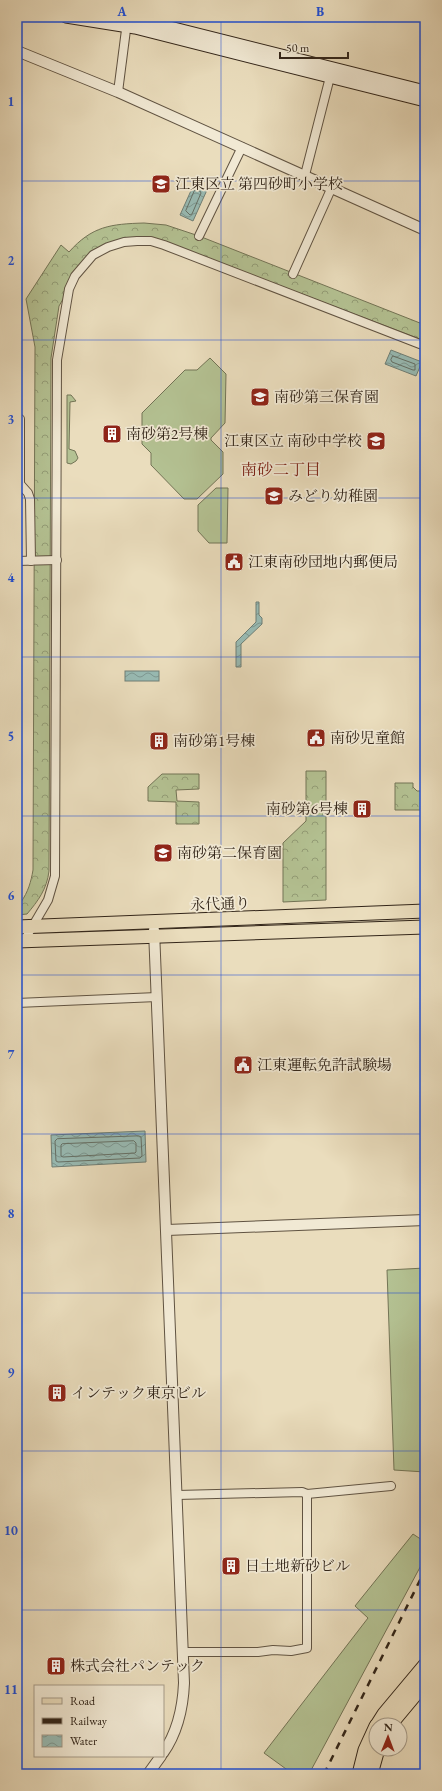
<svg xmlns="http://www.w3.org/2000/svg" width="442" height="1791" font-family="'EB Garamond','Noto Serif JP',serif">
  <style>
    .grass { fill: #b4c293; stroke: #737456 }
    .forest { fill: url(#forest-crowns); stroke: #737456 }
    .water { fill: url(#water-waves); stroke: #6f7f76 }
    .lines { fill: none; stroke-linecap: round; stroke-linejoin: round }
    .shore { stroke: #657066; stroke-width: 1 }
    .minor-casing { stroke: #605342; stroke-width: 10 }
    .tertiary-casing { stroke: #605342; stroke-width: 12 }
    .secondary-casing { stroke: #322519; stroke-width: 13 }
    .primary-casing { stroke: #322519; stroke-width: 15 }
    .minor { stroke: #f1e9d4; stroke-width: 8 }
    .tertiary { stroke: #f1e9d4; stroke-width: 10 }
    .secondary { stroke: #f1e9d4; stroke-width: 11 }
    .primary { stroke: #eaddbd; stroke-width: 13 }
    .rail { stroke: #322519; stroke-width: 2.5; stroke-dasharray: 7 7; stroke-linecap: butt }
    .grid { fill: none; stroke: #1d4ed8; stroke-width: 1; stroke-opacity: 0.55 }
    .labels { text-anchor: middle; stroke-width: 3.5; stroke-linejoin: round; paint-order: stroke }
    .poi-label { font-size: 15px; fill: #322519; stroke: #f1e9d4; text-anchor: start }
    .street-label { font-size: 15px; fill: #322519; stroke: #f1e9d4 }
    .neighbourhood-label { font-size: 16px; fill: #7a1f14; stroke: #f1e9d4 }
    .neatline { fill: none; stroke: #1d4ed8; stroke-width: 1.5 }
    .grid-label { font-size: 13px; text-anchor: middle; font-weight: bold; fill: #1d4ed8 }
  </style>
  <defs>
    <pattern id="forest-crowns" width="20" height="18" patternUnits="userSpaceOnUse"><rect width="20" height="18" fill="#b4c293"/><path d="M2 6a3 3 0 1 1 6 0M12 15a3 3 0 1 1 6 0" fill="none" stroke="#939d77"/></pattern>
    <pattern id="water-waves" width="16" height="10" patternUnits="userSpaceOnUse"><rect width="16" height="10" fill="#98bbb4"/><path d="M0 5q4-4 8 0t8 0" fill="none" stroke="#7d9892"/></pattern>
  </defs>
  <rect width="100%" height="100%" fill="#eaddbd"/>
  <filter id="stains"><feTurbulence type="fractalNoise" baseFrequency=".005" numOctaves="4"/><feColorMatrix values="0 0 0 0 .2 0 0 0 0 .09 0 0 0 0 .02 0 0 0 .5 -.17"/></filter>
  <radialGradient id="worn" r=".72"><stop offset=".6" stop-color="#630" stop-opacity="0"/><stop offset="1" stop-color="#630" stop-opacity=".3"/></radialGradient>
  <g class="grass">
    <polygon points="210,358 226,374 225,423 211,438 211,440 223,452 223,474 197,499 184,499 151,465 151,453 142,444 142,413 185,370 197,370"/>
    <polygon points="67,395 71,395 76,401 70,402 69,449 75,451 78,458 76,461 71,464 67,463"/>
    <polygon points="216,488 228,488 227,543 209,543 198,531 198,505"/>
    <polygon points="425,1268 425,1472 394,1470 387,1270"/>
    <polygon points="413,1534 425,1542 425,1558 309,1774 293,1774 264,1753 368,1618 355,1606"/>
  </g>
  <g class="forest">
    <path d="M 144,223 L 166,225 L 199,236 L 425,325 L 425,341 L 160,240 L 137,239 L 93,255 L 69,289 L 59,306 L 51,358 L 49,871 C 47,889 38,901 27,914 L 17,915 L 17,902 L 21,902 C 28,892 31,882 33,870 L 35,347 L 26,299 L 61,245 L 69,252 C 92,226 111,224 144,223 Z"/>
    <polygon points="306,771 326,771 326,900 283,902 283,843 306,821"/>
    <polygon points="162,774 199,774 199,789 176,790 177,801 199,802 199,824 176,824 176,802 148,801 148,787"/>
    <polygon points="395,783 413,783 413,787 417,791 424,791 423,810 395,810"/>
  </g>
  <g class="water">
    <polygon points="194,184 207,190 193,221 180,215"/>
    <polygon points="391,350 422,362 416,376 385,364"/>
    <polygon points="256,602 259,602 259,615 262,618 262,624 241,644 241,667 236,667 236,642 256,622"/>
    <rect x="125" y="671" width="34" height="10"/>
    <polygon points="145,1131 146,1162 52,1167 51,1135"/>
  </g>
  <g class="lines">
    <g class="shore">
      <polygon points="195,190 200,191 201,193 192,214 190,215 186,211"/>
      <polygon points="393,356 415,364 415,370 413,370 392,362 391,360"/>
      <polygon points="139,1136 141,1137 142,1156 140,1158 58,1162 56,1161 55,1141 57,1139"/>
      <polygon points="134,1141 136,1143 136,1152 135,1153 63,1157 61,1156 61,1145 62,1144"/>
    </g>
    <defs>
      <g id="minor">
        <polyline points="118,92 127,22"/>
        <polyline points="305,175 330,77"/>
        <polyline points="199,236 242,147"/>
        <polyline points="293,274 332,187"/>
        <polyline points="17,419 20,419 20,484 28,493 30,499 31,561"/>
        <polyline points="17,561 57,560"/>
        <polyline points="24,941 48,900 55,876 57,360 69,289 75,276 93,255 108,247 124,242 137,241 151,241 164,245 425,346"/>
        <polyline points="17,1003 157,997"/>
        <polyline points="177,1495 302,1492 307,1494 391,1486"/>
        <polyline points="183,1652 258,1652 273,1650 291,1651 307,1648 307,1494"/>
      </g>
      <g id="tertiary">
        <polyline points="17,51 118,92 425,230"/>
        <path d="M 154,930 L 184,1683 C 183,1707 177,1733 163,1753"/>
        <polyline points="167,1230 425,1220"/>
        <polyline points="148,1774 161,1756"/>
      </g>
      <g id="secondary">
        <polyline points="66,17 135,28 425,101"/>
        <polyline points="130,17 425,91"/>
      </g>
      <g id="primary">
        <polyline points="17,927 425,911"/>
        <polyline points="17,941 425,927"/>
        <polyline points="377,1725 384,1714 425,1665"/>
        <polyline points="390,1725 425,1683"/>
        <polyline points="359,1774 365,1750 376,1726"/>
        <polyline points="371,1774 378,1749"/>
      </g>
    </defs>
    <use href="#minor" class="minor-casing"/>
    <use href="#tertiary" class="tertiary-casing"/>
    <use href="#secondary" class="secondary-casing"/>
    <use href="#primary" class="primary-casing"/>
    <use href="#minor" class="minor"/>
    <use href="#tertiary" class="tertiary"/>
    <use href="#secondary" class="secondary"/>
    <use href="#primary" class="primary"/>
    <polyline class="rail" points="324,1774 425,1570"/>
  </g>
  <path class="grid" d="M 221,17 L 221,1774M 17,181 L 425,181M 17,340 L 425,340M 17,498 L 425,498M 17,657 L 425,657M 17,816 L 425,816M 17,975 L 425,975M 17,1134 L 425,1134M 17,1293 L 425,1293M 17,1451 L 425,1451M 17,1610 L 425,1610"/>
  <defs>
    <symbol id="school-square" viewBox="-11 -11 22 22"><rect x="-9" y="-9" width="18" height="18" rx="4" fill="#8f2418" stroke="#f1e9d4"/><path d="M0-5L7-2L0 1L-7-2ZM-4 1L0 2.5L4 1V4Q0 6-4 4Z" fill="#fff"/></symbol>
    <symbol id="building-square" viewBox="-11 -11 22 22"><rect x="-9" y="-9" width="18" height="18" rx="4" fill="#8f2418" stroke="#f1e9d4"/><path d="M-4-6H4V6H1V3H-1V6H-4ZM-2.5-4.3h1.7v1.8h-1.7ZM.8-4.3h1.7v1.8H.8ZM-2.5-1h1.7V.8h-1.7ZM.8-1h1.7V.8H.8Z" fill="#fff"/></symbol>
    <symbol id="civic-square" viewBox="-11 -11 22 22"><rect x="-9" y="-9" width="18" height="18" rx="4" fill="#8f2418" stroke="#f1e9d4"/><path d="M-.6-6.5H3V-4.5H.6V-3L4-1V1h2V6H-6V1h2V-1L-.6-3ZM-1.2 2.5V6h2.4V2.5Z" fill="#fff"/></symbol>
  </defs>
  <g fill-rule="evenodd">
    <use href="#school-square" x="150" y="173" width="22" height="22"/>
    <use href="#school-square" x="249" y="386" width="22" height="22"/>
    <use href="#building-square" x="101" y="423" width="22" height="22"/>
    <use href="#school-square" x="365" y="430" width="22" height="22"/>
    <use href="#school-square" x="263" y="485" width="22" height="22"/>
    <use href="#civic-square" x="223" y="551" width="22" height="22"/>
    <use href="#civic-square" x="305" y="727" width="22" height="22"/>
    <use href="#building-square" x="148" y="730" width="22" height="22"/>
    <use href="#building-square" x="351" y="798" width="22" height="22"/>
    <use href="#school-square" x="152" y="842" width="22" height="22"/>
    <use href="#civic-square" x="232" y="1054" width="22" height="22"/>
    <use href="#building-square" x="46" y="1382" width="22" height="22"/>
    <use href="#building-square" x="220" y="1555" width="22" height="22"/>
    <use href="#building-square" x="45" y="1655" width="22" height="22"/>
  </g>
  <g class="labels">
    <g class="poi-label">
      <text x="175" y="189">江東区立 第四砂町小学校</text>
      <text x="274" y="402">南砂第三保育園</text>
      <text x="126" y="439">南砂第2号棟</text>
      <text x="362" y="446" text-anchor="end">江東区立 南砂中学校</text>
      <text x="288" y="501">みどり幼稚園</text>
      <text x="248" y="567">江東南砂団地内郵便局</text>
      <text x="330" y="743">南砂児童館</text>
      <text x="173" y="746">南砂第1号棟</text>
      <text x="348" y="814" text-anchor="end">南砂第6号棟</text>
      <text x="177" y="858">南砂第二保育園</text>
      <text x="257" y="1070">江東運転免許試験場</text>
      <text x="71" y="1398">インテック東京ビル</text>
      <text x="245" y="1571">日土地新砂ビル</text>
      <text x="70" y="1671">株式会社パンテック</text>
    </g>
    <g class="street-label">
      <text transform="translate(220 904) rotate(-2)" y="5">永代通り</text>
    </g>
    <g class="neighbourhood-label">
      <text x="281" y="475">南砂二丁目</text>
    </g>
  </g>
  <rect width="442" height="1791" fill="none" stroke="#eaddbd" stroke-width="44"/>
  <rect x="34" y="1685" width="130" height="72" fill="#f1e9d4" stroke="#a59b89"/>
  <rect x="42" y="1698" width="20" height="6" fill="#eaddbd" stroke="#a59b89"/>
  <text x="70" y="1705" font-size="12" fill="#322519">Road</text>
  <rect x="42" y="1718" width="20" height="6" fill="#322519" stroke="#a59b89"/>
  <text x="70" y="1725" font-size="12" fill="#322519">Railway</text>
  <rect x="42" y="1735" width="20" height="12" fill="url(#water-waves)" stroke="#a59b89"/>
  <text x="70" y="1745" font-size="12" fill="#322519">Water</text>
  <g transform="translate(388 1737) rotate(1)"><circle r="19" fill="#f1e9d4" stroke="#a59b89"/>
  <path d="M0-3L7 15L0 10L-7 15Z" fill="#8f2418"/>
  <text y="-6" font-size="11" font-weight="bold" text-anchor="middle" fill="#322519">N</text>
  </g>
  <path d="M280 52v6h68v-6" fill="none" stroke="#322519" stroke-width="2"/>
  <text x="286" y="52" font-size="12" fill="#322519" stroke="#f1e9d4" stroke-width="3" paint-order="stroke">50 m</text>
  <rect x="22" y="22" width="398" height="1747" class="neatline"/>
  <g class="grid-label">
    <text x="122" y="16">A</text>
    <text x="320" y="16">B</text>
    <text x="11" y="106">1</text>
    <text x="11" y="265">2</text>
    <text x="11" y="424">3</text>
    <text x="11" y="582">4</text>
    <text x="11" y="741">5</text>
    <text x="11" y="900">6</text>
    <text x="11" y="1059">7</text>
    <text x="11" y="1218">8</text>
    <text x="11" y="1377">9</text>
    <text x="11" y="1535">10</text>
    <text x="11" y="1694">11</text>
  </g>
  <rect width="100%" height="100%" filter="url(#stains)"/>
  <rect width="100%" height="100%" fill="url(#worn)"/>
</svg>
